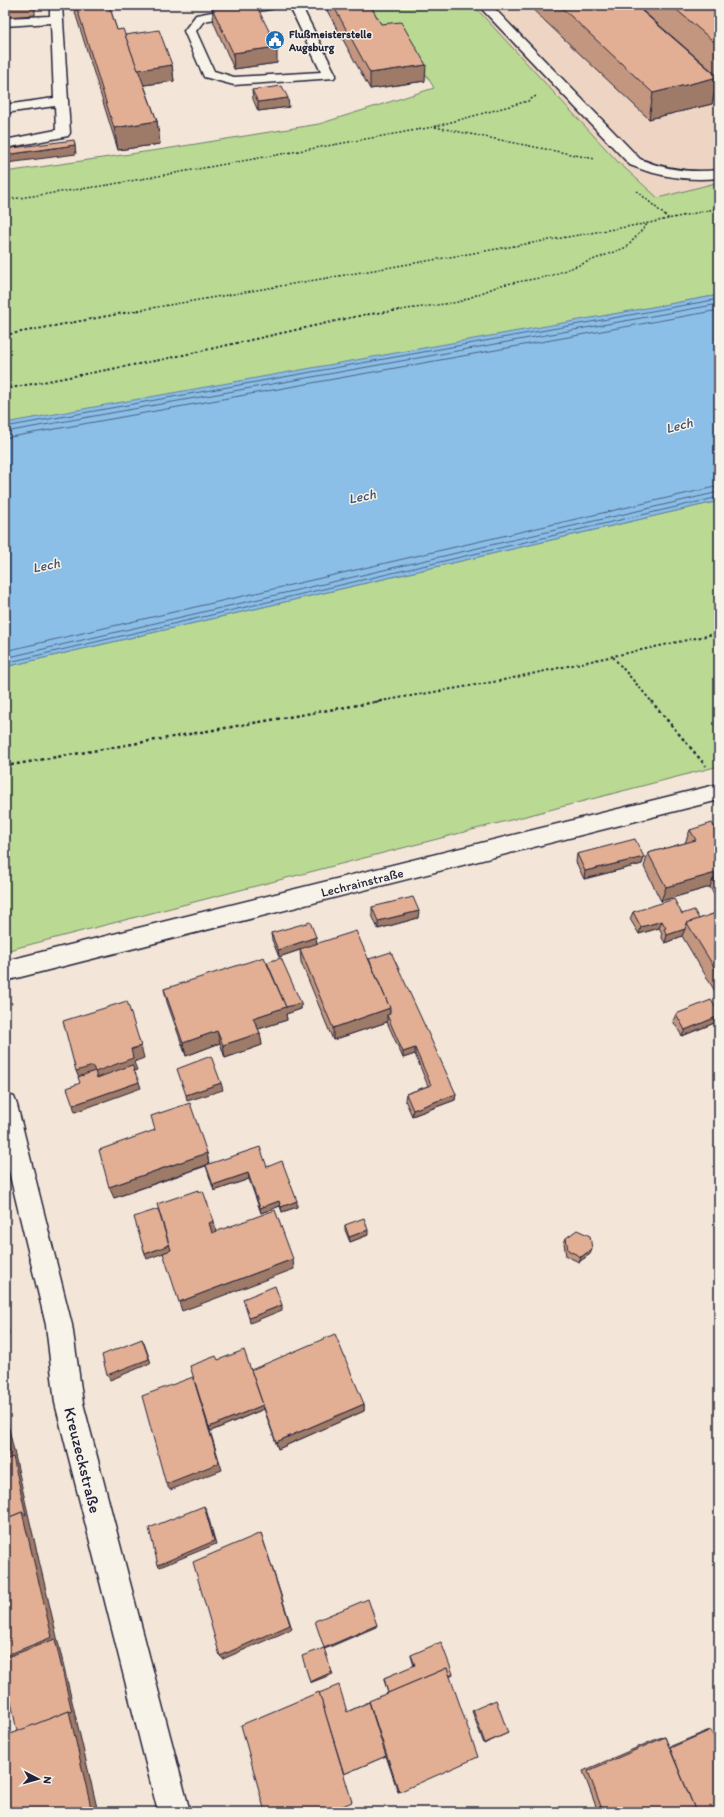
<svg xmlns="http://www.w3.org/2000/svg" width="724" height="1817" font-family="Itim,sans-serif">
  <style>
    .built { fill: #eed5c3 }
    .green { fill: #bada93; stroke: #6e7e67 }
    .water { fill: #8bbfe8; stroke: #6180a3 }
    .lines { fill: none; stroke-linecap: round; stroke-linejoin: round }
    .shore { stroke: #4c6180; stroke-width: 1 }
    .minor-casing { stroke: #22223b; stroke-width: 3 }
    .path-far2 { stroke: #22223b; stroke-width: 1.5; stroke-dasharray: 2 2; stroke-linecap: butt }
    .path-far1 { stroke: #22223b; stroke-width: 2; stroke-dasharray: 2.5 2.5; stroke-linecap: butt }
    .path { stroke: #22223b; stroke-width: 2.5; stroke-dasharray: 3 3; stroke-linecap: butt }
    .minor { fill: #f7f3e8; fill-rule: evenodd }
    .wall { fill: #c2967f; stroke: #22223b }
    .shaded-wall { fill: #9e7a68; stroke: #22223b }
    .building { fill: #e2af94; stroke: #22223b }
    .labels { text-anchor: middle; stroke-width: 3; stroke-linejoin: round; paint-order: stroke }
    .far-poi-label { font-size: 11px; font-weight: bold; fill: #22223b; stroke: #f7f3e8; text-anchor: start }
    .street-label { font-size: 13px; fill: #22223b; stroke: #f7f3e8 }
    .water-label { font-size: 14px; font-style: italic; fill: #42516f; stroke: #f7f3e8 }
    .near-street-label { font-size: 16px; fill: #22223b; stroke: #f7f3e8 }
  </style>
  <rect width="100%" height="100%" fill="#f3e5d7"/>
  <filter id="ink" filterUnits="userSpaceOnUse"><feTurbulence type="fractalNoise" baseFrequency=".025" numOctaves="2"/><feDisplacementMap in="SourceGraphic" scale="8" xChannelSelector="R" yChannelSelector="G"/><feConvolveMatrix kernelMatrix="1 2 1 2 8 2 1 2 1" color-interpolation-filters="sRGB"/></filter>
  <g filter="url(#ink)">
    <polygon class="built" points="473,5 719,5 719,182 658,198 618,162"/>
    <g class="green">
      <polygon points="368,5 473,5 618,162 658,198 719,182 719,295 5,427 5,172 165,149 319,124 434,88 403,35 387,37"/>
      <polygon points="719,501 719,766 5,951 5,667"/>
    </g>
    <polygon class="water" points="719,295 719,501 5,667 5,423"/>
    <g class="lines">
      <g class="shore">
        <polyline points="5,427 719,299"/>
        <polyline points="5,432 719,304"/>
        <polyline points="5,438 719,310"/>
        <polyline points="5,651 719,486"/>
        <polyline points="5,658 719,492"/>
        <polyline points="5,663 719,497"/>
      </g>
      <defs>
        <g id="minor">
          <polygon points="50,5 62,5 70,133 68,136 63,137 5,148 5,140 56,130 55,106 5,113 5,105 54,98 51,23 5,26 5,18 50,16"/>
          <polygon points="250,5 276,5 274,8 270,9 204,21 196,31 214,71 234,77 321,72 289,5 301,5 336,75 334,78 234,85 204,77 184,31 196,15"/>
          <path d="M 478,5 L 491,5 L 640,159 C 666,170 691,173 719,170 L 719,178 C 688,181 659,177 630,165 Z"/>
          <polygon points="719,784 719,800 5,981 5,961"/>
          <polygon points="5,1094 14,1097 17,1105 72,1325 83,1403 190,1812 158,1812 55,1403 46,1325 5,1155"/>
        </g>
      </defs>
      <use href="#minor" class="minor-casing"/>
      <g class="path-far2">
        <polyline points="435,127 595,159"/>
        <polyline points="637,191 669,219"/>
        <polyline points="5,200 108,185 433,127 528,101 536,96"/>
        <polyline points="134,311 649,223 719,208"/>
        <polyline points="393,311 459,302 501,285 550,276 627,247 648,223"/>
      </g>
      <g class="path-far1">
        <polyline points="5,335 140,310"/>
        <polyline points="5,389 165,359 363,315 400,310"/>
        <polyline points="613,657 652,702"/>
        <polyline points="375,702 499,681 719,633"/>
      </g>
      <g class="path">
        <polyline points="651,701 706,766"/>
        <polyline points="5,766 381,701"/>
        <polyline points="5,1005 12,1003"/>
      </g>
      <use href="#minor" class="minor"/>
    </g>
    <g class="wall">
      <polygon points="5,5 35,5 35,15 5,17"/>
      <polygon points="74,5 109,5 117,30 172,65 174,81 144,85 157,121 160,144 118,150 74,9"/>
      <polygon points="324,5 370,5 381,24 425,81 370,89"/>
      <polygon points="530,5 635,5 718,77 712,104 649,119 529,6"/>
      <polygon points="636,5 719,5 719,77"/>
      <polygon points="212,8 277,63 234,69 214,23"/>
      <polygon points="252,90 289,107 258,111 253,99"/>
      <polygon points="690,830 719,834 719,904 710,887 661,901 644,867 648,853 685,843"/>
      <polygon points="577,854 644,857 642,864 584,879 576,862"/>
      <polygon points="372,907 418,918 378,929 372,915"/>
      <polygon points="633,912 682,914 699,919 719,912 719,998 682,936 665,943 661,936 662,933 659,928 639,934 630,919"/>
      <polygon points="271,933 316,937 317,943 369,959 456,1094 455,1100 412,1116 405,1100 406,1094 428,1086 415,1054 403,1058 387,1022 333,1040 301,962 300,950 279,957 272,940"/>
      <polygon points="267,962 301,1003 301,1009 286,1014 287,1020 258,1029 260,1033 262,1045 225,1058 220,1043 186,1056 167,1002 164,989"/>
      <polygon points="719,1013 719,1019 717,1022 682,1036 673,1021 676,1014"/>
      <polygon points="155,1130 207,1153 209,1164 267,1167 297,1207 282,1212 280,1206 261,1213 249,1179 214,1191 206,1166 114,1198"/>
      <polygon points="345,1225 368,1235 350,1242 345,1230"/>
      <polygon points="566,1238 592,1249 590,1254 579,1262 566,1256 564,1243"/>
      <polygon points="218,1360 364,1404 364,1411 278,1449 264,1409 211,1431 209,1427"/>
      <polygon points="411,1655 453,1674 452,1676 450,1676 399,1792 398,1792 386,1756 344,1774 319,1693 347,1712 388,1693 384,1680 384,1678 414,1666 411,1656"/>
      <polygon points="473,1710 508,1733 484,1744 472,1711"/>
      <polygon points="711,1730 711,1812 598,1812 583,1771 659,1738 665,1737 669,1747 707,1731"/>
    </g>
    <g class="shaded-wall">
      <polygon points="277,47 277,63 234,69 233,53"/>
      <polygon points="172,65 174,81 137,86 135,70"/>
      <polygon points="426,65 425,81 370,89 370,73"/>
      <polygon points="718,77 712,104 649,119 653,93"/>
      <polygon points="288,98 289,107 258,111 258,102"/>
      <polygon points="157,121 160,144 118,150 114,128"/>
      <polygon points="75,145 76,154 7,163 5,155"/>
      <polygon points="644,857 642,864 584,879 585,871"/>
      <polygon points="719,872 719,884 713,879 710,887 661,901 666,887"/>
      <polygon points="419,911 418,918 378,929 378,921"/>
      <polygon points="662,921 659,928 639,934 641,927"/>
      <polygon points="685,929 682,936 665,943 667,935"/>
      <polygon points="316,937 317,944 279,957 278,950"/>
      <polygon points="301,1003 301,1009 286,1014 287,1020 255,1030 253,1018 286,1007"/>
      <polygon points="390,1008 390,1021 387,1015 387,1022 333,1040 333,1028"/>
      <polygon points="719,1016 719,1019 717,1022 682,1036 685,1030"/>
      <polygon points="217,1031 220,1043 186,1056 183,1043"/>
      <polygon points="260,1033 262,1045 225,1058 223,1045"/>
      <polygon points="141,1046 144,1058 134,1062 137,1070 99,1084 81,1083 76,1071"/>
      <polygon points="415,1048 415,1054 403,1058 403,1052"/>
      <polygon points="139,1082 141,1088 75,1112 73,1105"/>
      <polygon points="221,1083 223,1090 187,1101 186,1095"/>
      <polygon points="456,1094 455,1100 412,1116 413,1110"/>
      <polygon points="207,1153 209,1164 114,1198 109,1187"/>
      <polygon points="248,1173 249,1179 214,1191 213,1185"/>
      <polygon points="279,1201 280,1206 261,1213 260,1208"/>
      <polygon points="297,1201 297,1207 282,1212 281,1207"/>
      <polygon points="214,1221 216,1232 212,1233 209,1223"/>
      <polygon points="368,1230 368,1235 350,1242 349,1237"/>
      <polygon points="170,1245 172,1250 147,1259 145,1254"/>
      <polygon points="592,1249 590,1254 579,1262 581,1257"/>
      <polygon points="293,1259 294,1269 182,1311 179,1302"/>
      <polygon points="282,1305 282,1310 250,1323 249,1318"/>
      <polygon points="5,1315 9,1334 5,1335"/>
      <polygon points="142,1339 144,1343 151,1363 110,1380 107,1375"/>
      <polygon points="193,1377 196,1385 222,1470 170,1490 166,1484"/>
      <polygon points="364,1404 364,1411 278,1449 276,1442"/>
      <polygon points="263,1405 264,1409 211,1431 209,1427"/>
      <polygon points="5,1411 29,1518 98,1812 92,1812 5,1662"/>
      <polygon points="204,1506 206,1509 216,1544 160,1567 158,1565"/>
      <polygon points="261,1533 292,1629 223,1659 220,1656"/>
      <polygon points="377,1625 376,1627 325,1649 324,1648"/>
      <polygon points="332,1672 333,1674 310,1683 310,1682"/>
      <polygon points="11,1701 15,1702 5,1708 5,1704"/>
    </g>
    <g class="building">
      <polygon points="76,5 109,5 117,30 123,29 157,121 114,128"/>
      <polygon points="231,5 256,5 277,47 233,53 212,8"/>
      <polygon points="333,5 370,5 381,24 401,22 426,65 370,73"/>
      <polygon points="559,5 635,5 718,77 653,93"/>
      <polygon points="671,5 719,5 719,46"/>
      <polygon points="159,30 172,65 138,70 125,35"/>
      <polygon points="282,86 288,98 258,102 252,90"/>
      <polygon points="74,140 75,145 5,155 5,149"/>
      <polygon points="712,823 719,834 719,872 666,887 648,853 696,840 690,830"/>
      <polygon points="635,839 644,857 585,871 577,854"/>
      <polygon points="719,878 719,891 713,879"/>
      <polygon points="413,897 419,911 378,921 372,907"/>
      <polygon points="674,899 682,914 694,910 699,919 687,923 685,929 667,935 664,929 666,928 662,921 641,927 633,912"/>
      <polygon points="719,912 719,975 687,923"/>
      <polygon points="310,922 316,937 278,950 271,933"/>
      <polygon points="356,931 390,1008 333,1028 300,949"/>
      <polygon points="391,952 456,1094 413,1110 406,1094 431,1085 415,1048 403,1052 387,1015 390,1014 390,1008 369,959"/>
      <polygon points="264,957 286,1007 253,1018 260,1033 223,1045 217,1031 183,1043 164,989"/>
      <polygon points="281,958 301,1003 286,1007 267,962"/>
      <polygon points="711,1000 719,1013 719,1016 685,1030 676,1014"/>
      <polygon points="127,1001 141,1046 131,1049 133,1058 95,1072 93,1066 76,1071 63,1021"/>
      <polygon points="211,1056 221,1083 186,1095 177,1069"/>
      <polygon points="132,1065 139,1082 73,1105 67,1088 80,1083 78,1077 95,1071 97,1078"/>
      <polygon points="190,1103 207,1153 109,1187 99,1150 155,1130 151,1116"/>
      <polygon points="260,1147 267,1167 282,1161 297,1201 281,1207 279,1201 260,1208 248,1173 213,1185 206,1165"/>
      <polygon points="198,1190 198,1192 203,1191 214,1221 209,1223 212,1233 275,1210 293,1259 179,1302 163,1253 171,1250 157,1204"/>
      <polygon points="158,1209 169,1245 145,1254 134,1217"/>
      <polygon points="364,1218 368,1230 349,1237 345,1225"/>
      <polygon points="577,1230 590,1236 592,1249 581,1257 568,1250 566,1238"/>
      <polygon points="275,1286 282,1305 249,1318 243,1299"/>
      <polygon points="335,1334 364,1404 276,1442 251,1370"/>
      <polygon points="142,1339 149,1359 107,1375 102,1355"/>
      <polygon points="244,1350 263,1405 209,1427 190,1366 216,1356 218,1360"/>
      <polygon points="193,1377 219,1463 166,1484 142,1396"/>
      <polygon points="5,1434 10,1454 5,1456"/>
      <polygon points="13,1457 26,1515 22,1512 5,1519 5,1460"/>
      <polygon points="204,1506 214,1541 158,1565 149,1528"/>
      <polygon points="22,1512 52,1637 5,1656 5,1519"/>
      <polygon points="261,1533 290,1625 220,1656 193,1562"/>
      <polygon points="368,1599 377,1625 324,1648 315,1621"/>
      <polygon points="55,1639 72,1712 69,1711 17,1732 11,1701 5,1704 5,1658"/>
      <polygon points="441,1642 453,1674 449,1676 447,1668 388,1693 384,1678 415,1665 411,1655"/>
      <polygon points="324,1648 332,1672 310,1682 302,1656"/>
      <polygon points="447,1668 478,1757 399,1792 369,1701"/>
      <polygon points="339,1685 347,1712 369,1702 386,1756 344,1774 319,1693"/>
      <polygon points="319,1692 352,1802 329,1812 265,1812 241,1725"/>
      <polygon points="496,1700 508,1733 485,1743 473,1710"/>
      <polygon points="69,1711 92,1812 5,1812 5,1736"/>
      <polygon points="711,1730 719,1749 719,1808 711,1812 696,1812 670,1748"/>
      <polygon points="665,1737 696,1812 603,1812 588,1771"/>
    </g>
  </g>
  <defs>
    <symbol id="civic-disc" viewBox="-11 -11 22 22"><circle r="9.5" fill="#1f6fb2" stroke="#f7f3e8"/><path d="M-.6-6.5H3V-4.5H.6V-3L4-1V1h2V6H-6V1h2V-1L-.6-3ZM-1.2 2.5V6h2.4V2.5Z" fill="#fff"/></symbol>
  </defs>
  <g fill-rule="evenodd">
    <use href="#civic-disc" x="264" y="29" width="22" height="22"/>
  </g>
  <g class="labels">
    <g class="far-poi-label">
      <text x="289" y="38">Flußmeisterstelle<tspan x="289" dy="13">Augsburg</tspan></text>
    </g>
    <g class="street-label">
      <text transform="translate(362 882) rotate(-14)" y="5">Lechrainstraße</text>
    </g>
    <g class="water-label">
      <text transform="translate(679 425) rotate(-14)" y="5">Lech</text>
      <text transform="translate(362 496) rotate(-12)" y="5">Lech</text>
      <text transform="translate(46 565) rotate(-12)" y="5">Lech</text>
    </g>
    <g class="near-street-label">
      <text transform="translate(83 1460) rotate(76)" y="6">Kreuzeckstraße</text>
    </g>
  </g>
  <rect width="724" height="1817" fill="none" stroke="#f7f3e8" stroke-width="20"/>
  <rect x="10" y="10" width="704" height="1797" fill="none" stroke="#22223b" stroke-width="1.5" filter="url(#ink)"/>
  <g transform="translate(38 1779) rotate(96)" stroke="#f7f3e8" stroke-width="3" paint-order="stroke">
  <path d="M0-3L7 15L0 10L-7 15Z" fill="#22223b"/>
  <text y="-6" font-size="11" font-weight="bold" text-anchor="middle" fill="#22223b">N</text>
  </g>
</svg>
